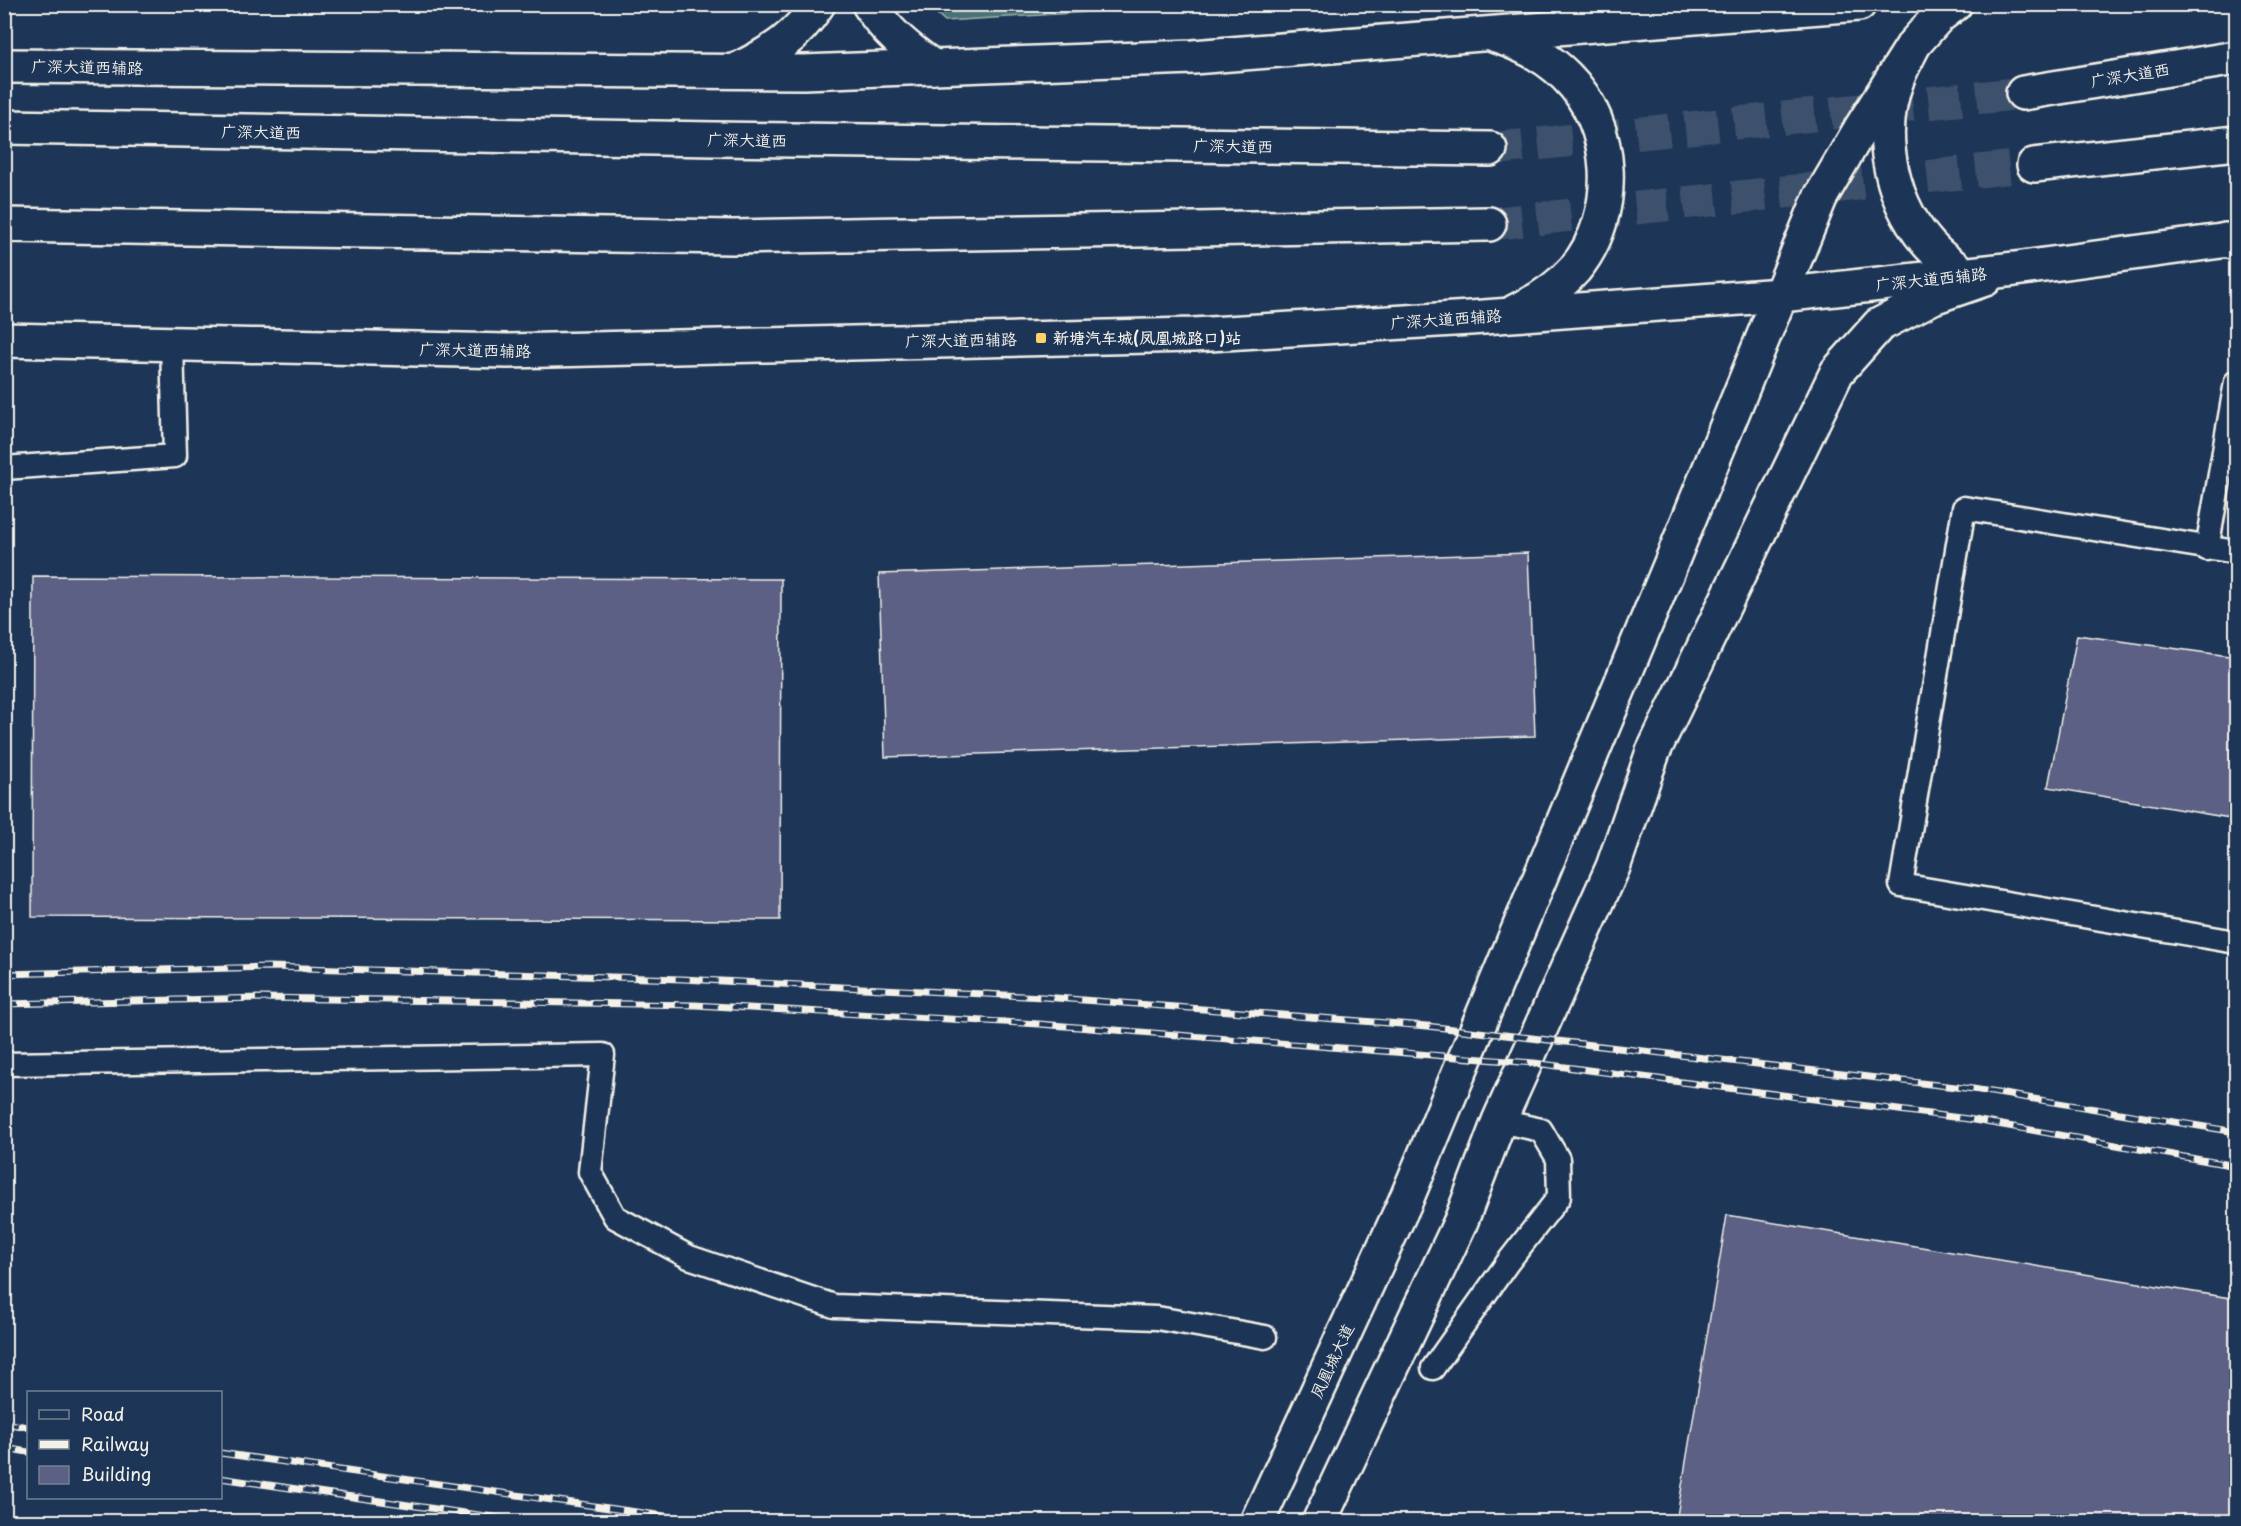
<svg xmlns="http://www.w3.org/2000/svg" width="2241" height="1526" font-family="'Playpen Sans','LXGW WenKai TC',sans-serif">
  <style>
    .green { fill: #497276; stroke: #9eb2af; stroke-width: 1.5 }
    .building { fill: #5c6085; stroke: #f4f1e8; stroke-width: 1.5 }
    .lines { fill: none; stroke-linecap: round; stroke-linejoin: round }
    .highway-tunnel { stroke: #3d516d; stroke-width: 33; stroke-dasharray: 33 16; stroke-linecap: butt }
    .lane-casing { stroke: #f4f1e8; stroke-width: 27 }
    .secondary-casing { stroke: #f4f1e8; stroke-width: 38 }
    .primary-casing { stroke: #f4f1e8; stroke-width: 38 }
    .highway-casing { stroke: #f4f1e8; stroke-width: 38 }
    .lane { stroke: #1d3557; stroke-width: 22 }
    .secondary { stroke: #1d3557; stroke-width: 33 }
    .primary { stroke: #1d3557; stroke-width: 33 }
    .highway { stroke: #1d3557; stroke-width: 33 }
    .rail-casing { stroke: #f4f1e8; stroke-width: 7 }
    .rail { stroke: #1d3557; stroke-width: 4.5; stroke-dasharray: 14; stroke-linecap: butt }
    .secondary-bridge-casing { stroke: #f4f1e8; stroke-width: 38; stroke-linecap: butt }
    .secondary-bridge { stroke: #1d3557; stroke-width: 33 }
    .poi-dot { fill: #ffd166; stroke: #1d3557; stroke-width: 2 }
    .labels { text-anchor: middle; stroke-width: 4.5; stroke-linejoin: round; paint-order: stroke }
    .street-label { font-size: 16px; fill: #f4f1e8; stroke: #1d3557 }
    .poi-label { font-size: 16px; font-weight: bold; fill: #f4f1e8; stroke: #1d3557; text-anchor: start }
  </style>
  <rect width="100%" height="100%" fill="#1d3557"/>
  <filter id="ink" filterUnits="userSpaceOnUse"><feTurbulence type="fractalNoise" baseFrequency=".0167" numOctaves="2"/><feDisplacementMap in="SourceGraphic" scale="12" xChannelSelector="R" yChannelSelector="G"/><feConvolveMatrix kernelMatrix="1 2 1 2 8 2 1 2 1" color-interpolation-filters="sRGB"/></filter>
  <g filter="url(#ink)">
    <polygon class="green" points="927,5 1203,5 945,21"/>
    <g class="building">
      <polygon points="1528,553 1535,736 885,757 879,574"/>
      <polygon points="33,576 781,579 780,920 32,917"/>
      <polygon points="2077,635 2236,657 2236,819 2048,787"/>
      <polygon points="1727,1215 2236,1299 2236,1522 1676,1522"/>
    </g>
    <g class="lines">
      <g class="highway-tunnel">
        <polyline points="1490,149 2023,93"/>
        <polyline points="1489,224 2034,165"/>
      </g>
      <defs>
        <g id="lane">
          <polyline points="4,468 175,456 172,343"/>
          <polyline points="2207,549 2236,382"/>
          <polyline points="2236,552 1964,508 1901,885 2236,942"/>
          <polyline points="4,1064 603,1055 590,1172 615,1217 689,1257 834,1306 1157,1318 1265,1337"/>
          <polyline points="1433,1368 1508,1262 1559,1197 1558,1159 1541,1130 1499,1121"/>
        </g>
        <g id="secondary">
          <polyline points="1406,1200 1671,563 1820,198 1861,128 1914,44 1938,17 1955,4"/>
          <polyline points="1461,1221 1499,1121 1613,867 1653,752 1837,372 1879,325 1933,297 1985,279"/>
        </g>
        <g id="primary">
          <path d="M 869,4 C 885,31 908,49 933,67"/>
          <path d="M 1496,36 C 1522,44 1546,56 1566,76 C 1616,125 1620,215 1575,269 C 1559,287 1538,301 1516,311"/>
          <path d="M 1914,44 C 1909,55 1902,66 1898,77 C 1875,135 1891,208 1936,252 C 1944,260 1955,267 1964,275"/>
          <polyline points="4,66 804,72 1193,57 1859,4"/>
          <path d="M 739,69 C 774,51 796,38 818,4"/>
          <polyline points="4,340 508,351 1193,335 1470,318 1781,295 2015,269 2236,239"/>
        </g>
        <g id="highway">
          <polyline points="2023,93 2236,58"/>
          <polyline points="4,127 715,139 1490,149"/>
          <polyline points="2034,165 2236,143"/>
          <polyline points="4,225 733,237 1489,224"/>
          <polyline points="2225,240 2236,243"/>
        </g>
      </defs>
      <use href="#lane" class="lane-casing"/>
      <use href="#secondary" class="secondary-casing"/>
      <use href="#primary" class="primary-casing"/>
      <use href="#highway" class="highway-casing"/>
      <use href="#lane" class="lane"/>
      <use href="#secondary" class="secondary"/>
      <use href="#primary" class="primary"/>
      <use href="#highway" class="highway"/>
      <defs>
        <g id="rail">
          <polyline points="4,974 270,967 682,979 1043,997 1427,1026 1973,1089 2236,1132"/>
          <polyline points="4,1004 262,998 695,1005 1039,1024 1534,1063 1968,1119 2236,1166"/>
          <polyline points="4,1423 28,1427"/>
          <polyline points="4,1448 28,1452"/>
          <polyline points="220,1453 707,1522"/>
          <polyline points="220,1478 527,1522"/>
        </g>
      </defs>
      <use href="#rail" class="rail-casing"/>
      <use href="#rail" class="rail"/>
      <defs>
        <g id="secondary-bridge">
          <polyline points="1257,1522 1406,1200"/>
          <polyline points="1319,1522 1461,1221"/>
        </g>
      </defs>
      <use href="#secondary-bridge" class="secondary-bridge-casing"/>
      <use href="#secondary-bridge" class="secondary-bridge"/>
    </g>
  </g>
  <rect class="poi-dot" x="1035" y="332" width="12" height="12" rx="3"/>
  <g class="labels">
    <g class="street-label">
      <text transform="translate(87 67) rotate(1)" y="6">广深大道西辅路</text>
      <text transform="translate(2130 75) rotate(-9)" y="6">广深大道西</text>
      <text transform="translate(261 132) rotate(1)" y="6">广深大道西</text>
      <text transform="translate(747 140) rotate(1)" y="6">广深大道西</text>
      <text transform="translate(1233 146) rotate(1)" y="6">广深大道西</text>
      <text transform="translate(1931 279) rotate(-6)" y="6">广深大道西辅路</text>
      <text transform="translate(1446 319) rotate(-4)" y="6">广深大道西辅路</text>
      <text transform="translate(961 340) rotate(-1)" y="6">广深大道西辅路</text>
      <text transform="translate(475 350) rotate(1)" y="6">广深大道西辅路</text>
      <text transform="translate(1332 1361) rotate(-65)" y="6">凤凰城大道</text>
    </g>
    <g class="poi-label">
      <text x="1053" y="344">新塘汽车城(凤凰城路口)站</text>
    </g>
  </g>
  <rect width="2241" height="1526" fill="none" stroke="#1d3557" stroke-width="24"/>
  <rect x="12" y="12" width="2217" height="1502" fill="none" stroke="#f4f1e8" stroke-width="2" filter="url(#ink)"/>
  <rect x="27" y="1391" width="195" height="108" fill="#1d3557" stroke="#738091" stroke-width="1.5"/>
  <rect x="39" y="1410" width="30" height="9" fill="#1d3557" stroke="#738091" stroke-width="1.5"/>
  <text x="81" y="1421" font-size="18" fill="#f4f1e8">Road</text>
  <rect x="39" y="1440" width="30" height="9" fill="#f4f1e8" stroke="#738091" stroke-width="1.5"/>
  <text x="81" y="1451" font-size="18" fill="#f4f1e8">Railway</text>
  <rect x="39" y="1466" width="30" height="18" fill="#5c6085" stroke="#738091" stroke-width="1.5"/>
  <text x="81" y="1481" font-size="18" fill="#f4f1e8">Building</text>
</svg>
